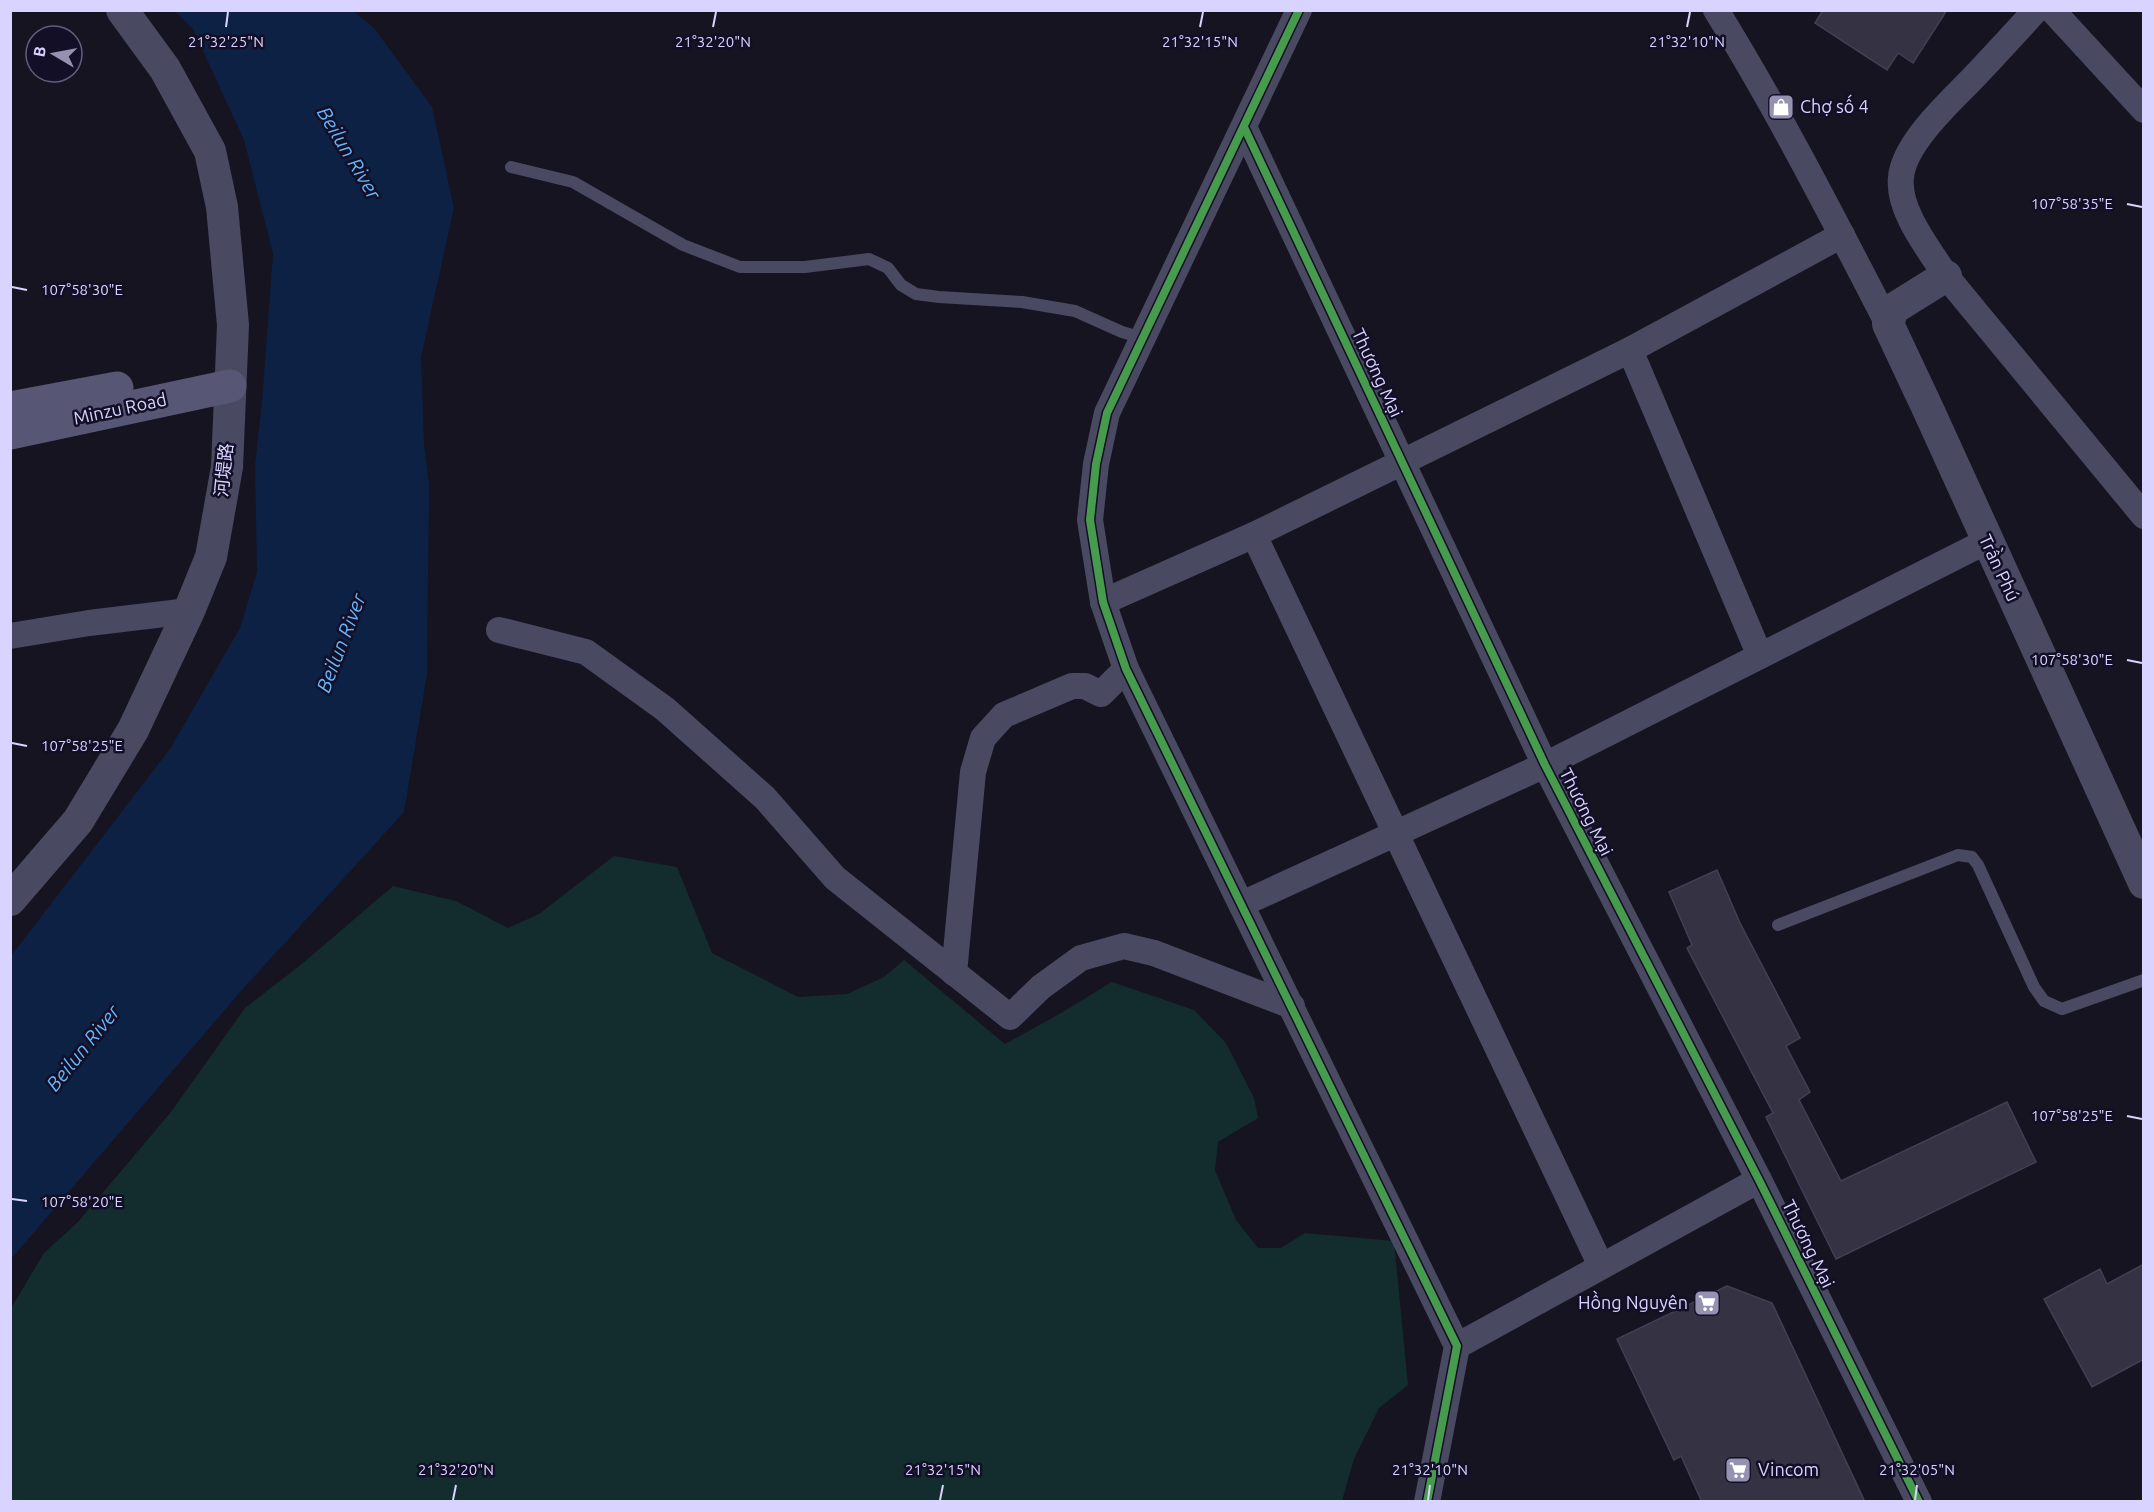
<svg xmlns="http://www.w3.org/2000/svg" width="2154" height="1512" font-family="Ubuntu,'Noto Sans SC',sans-serif">
  <style>
    .green { fill: #132c2d }
    .water { fill: #0d2144 }
    .building { fill: #343243; stroke: #433f54; stroke-width: 1.5 }
    .lines { fill: none; stroke-linecap: round; stroke-linejoin: round }
    .service { stroke: #4a4962; stroke-width: 12 }
    .minor { stroke: #4a4962; stroke-width: 26 }
    .tertiary { stroke: #4a4962; stroke-width: 32 }
    .secondary { stroke: #575674; stroke-width: 33 }
    .cycleway-casing { stroke: #130f26; stroke-width: 11 }
    .cycleway { stroke: #469c4c; stroke-width: 8 }
    .ticks { fill: none; stroke: #d9d4ff; stroke-width: 2 }
    .labels { text-anchor: middle; stroke-width: 5; stroke-linejoin: round; paint-order: stroke }
    .poi-label { font-size: 18px; fill: #d9d4ff; stroke: #130f26; text-anchor: start }
    .street-label { font-size: 18px; fill: #d9d4ff; stroke: #130f26 }
    .water-label { font-size: 20px; font-style: italic; fill: #62b6ff; stroke: #130f26 }
    .ticks-label { font-size: 15px; text-anchor: middle; fill: #d9d4ff; stroke: #130f26; stroke-width: 5; stroke-linejoin: round; paint-order: stroke }
  </style>
  <rect width="100%" height="100%" fill="#161421"/>
  <polygon class="green" points="614,856 677,867 712,953 798,997 847,994 884,977 904,960 1005,1044 1061,1013 1112,982 1194,1010 1226,1043 1254,1098 1258,1118 1218,1142 1215,1170 1236,1220 1258,1248 1281,1248 1305,1233 1394,1241 1408,1385 1379,1408 1354,1459 1342,1501 11,1501 10,1310 44,1253 78,1222 171,1112 245,1008 303,963 393,886 456,901 508,928 539,914"/>
  <polygon class="water" points="175,11 353,11 374,28 432,107 454,208 421,357 424,443 429,485 427,674 404,812 241,991 11,1259 11,956 170,749 240,628 257,572 255,465 262,402 273,254 244,140 193,29"/>
  <g class="building">
    <polygon points="1823,10 1947,10 1913,63 1898,53 1887,70 1815,23"/>
    <polygon points="1717,870 1740,923 1800,1038 1786,1046 1810,1092 1799,1100 1841,1181 2007,1102 2036,1162 1836,1259 1766,1117 1773,1113 1687,948 1692,945 1669,892"/>
    <polygon points="2144,1264 2144,1359 2092,1387 2044,1299 2100,1269 2107,1284"/>
    <polygon points="1727,1286 1772,1303 1865,1502 1702,1502 1681,1456 1674,1460 1617,1339"/>
  </g>
  <g class="lines">
    <g class="service">
      <polyline points="511,167 573,182 683,245 740,267 805,267 869,259 888,268 901,285 916,294 939,297 1022,302 1075,311 1122,332 1143,338"/>
      <polyline points="1778,925 1958,855 1972,857 1978,865 2034,987 2044,1001 2062,1009 2144,980"/>
    </g>
    <g class="minor">
      <polyline points="1299,10 1107,413 1096,464 1090,520 1103,602 1126,669 1457,1346 1427,1502"/>
      <path d="M 1716,10 C 1779,112 1833,218 1888,324"/>
      <path d="M 2036,10 C 2015,33 1994,56 1973,78 C 1950,102 1904,143 1901,177 C 1897,210 1929,249 1946,276 L 2144,516"/>
      <polyline points="2052,10 2144,110"/>
      <polyline points="1244,127 1545,765 1759,1180 1919,1502"/>
      <polyline points="1630,350 1760,656"/>
      <polyline points="1254,535 1601,1266"/>
      <polyline points="1103,602 1254,535 1630,350 1842,235"/>
      <polyline points="499,630 586,652 665,709 765,798 835,878 1010,1017 1041,987 1081,958 1124,946 1154,953 1292,1006"/>
      <polyline points="10,636 89,623 189,611"/>
      <polyline points="1242,904 1545,765 1987,541"/>
      <polyline points="954,973 973,772 983,738 1004,715 1072,686 1085,686 1101,694 1126,669"/>
      <polyline points="1457,1346 1759,1180"/>
    </g>
    <g class="tertiary">
      <polyline points="1946,276 1893,309 1888,324 1927,407 2144,883"/>
      <polyline points="10,900 78,821 133,730 189,611 211,557 227,467 233,325 222,207 210,151 165,69 122,10"/>
    </g>
    <g class="secondary">
      <polyline points="10,408 117,388"/>
      <polyline points="10,433 230,386"/>
    </g>
    <defs>
      <g id="cycleway">
        <polyline points="1299,10 1107,413 1096,464 1090,520 1103,602 1126,669 1457,1346 1427,1502"/>
        <polyline points="1244,127 1545,765 1759,1180 1919,1502"/>
      </g>
    </defs>
    <use href="#cycleway" class="cycleway-casing"/>
    <use href="#cycleway" class="cycleway"/>
  </g>
  <path class="ticks" d="M 226,27 L 228,12M 713,27 L 716,12M 1200,27 L 1203,12M 1687,27 L 1690,12M 2127,204 L 2142,207M 12,287 L 27,290M 2127,660 L 2142,663M 12,743 L 27,746M 2127,1116 L 2142,1119M 12,1199 L 27,1201M 453,1500 L 456,1485M 940,1500 L 943,1485M 1428,1500 L 1430,1485M 1915,1500 L 1917,1485"/>
  <defs>
    <symbol id="shop-square" viewBox="-11 -11 22 22"><rect x="-9" y="-9" width="18" height="18" rx="4" fill="#9591b1" stroke="#130f26"/><path d="M-5-2.5h2.3a2.7 3.5 0 0 1 5.4 0H5L5.5 6h-11ZM-1.5-2.5h3a1.5 2.3 0 0 0-3 0Z" fill="#fff"/></symbol>
    <symbol id="supermarket-square" viewBox="-11 -11 22 22"><rect x="-9" y="-9" width="18" height="18" rx="4" fill="#9591b1" stroke="#130f26"/><path d="M-6-5.5h2.5l.6 2H6L4.5 2H-2.5L-4.4-4H-6ZM-1.5 3.2a1.3 1.3 0 1 0 .1 0ZM3 3.2a1.3 1.3 0 1 0 .1 0Z" fill="#fff"/></symbol>
  </defs>
  <g fill-rule="evenodd">
    <use href="#shop-square" x="1766" y="92" width="30" height="30"/>
    <use href="#supermarket-square" x="1692" y="1288" width="30" height="30"/>
    <use href="#supermarket-square" x="1723" y="1455" width="30" height="30"/>
  </g>
  <g class="labels">
    <g class="poi-label">
      <text x="1800" y="113">Chợ số 4</text>
      <text x="1688" y="1309" text-anchor="end">Hồng Nguyên</text>
      <text x="1758" y="1476">Vincom</text>
    </g>
    <g class="street-label">
      <text transform="translate(1377 373) rotate(65)" y="6">Thương Mại</text>
      <text transform="translate(120 409) rotate(-12)" y="6">Minzu Road</text>
      <text transform="translate(224 470) rotate(-84)" y="6">河堤路</text>
      <text transform="translate(1999 568) rotate(65)" y="6">Trần Phú</text>
      <text transform="translate(1586 812) rotate(63)" y="6">Thương Mại</text>
      <text transform="translate(1808 1244) rotate(64)" y="6">Thương Mại</text>
    </g>
    <g class="water-label">
      <text transform="translate(349 153) rotate(59)" y="7">Beilun River</text>
      <text transform="translate(341 643) rotate(-69)" y="7">Beilun River</text>
      <text transform="translate(83 1048) rotate(-51)" y="7">Beilun River</text>
    </g>
  </g>
  <g class="ticks-label">
    <text x="226" y="47">21°32'25"N</text>
    <text x="713" y="47">21°32'20"N</text>
    <text x="1200" y="47">21°32'15"N</text>
    <text x="1687" y="47">21°32'10"N</text>
    <text x="2072" y="209">107°58'35"E</text>
    <text x="82" y="295">107°58'30"E</text>
    <text x="2072" y="665">107°58'30"E</text>
    <text x="82" y="751">107°58'25"E</text>
    <text x="2072" y="1121">107°58'25"E</text>
    <text x="82" y="1207">107°58'20"E</text>
    <text x="456" y="1475">21°32'20"N</text>
    <text x="943" y="1475">21°32'15"N</text>
    <text x="1430" y="1475">21°32'10"N</text>
    <text x="1917" y="1475">21°32'05"N</text>
  </g>
  <rect width="2154" height="1512" fill="none" stroke="#d9d4ff" stroke-width="24"/>
  <g transform="translate(54 54) rotate(280)"><circle r="28" fill="#130f26" stroke="#625e7d" stroke-width="1.5"/>
  <path d="M0-4.5L10 22L0 15L-10 22Z" fill="#9591b1"/>
  <text y="-9" font-size="16" font-weight="bold" text-anchor="middle" fill="#d9d4ff">B</text>
  </g>
</svg>
